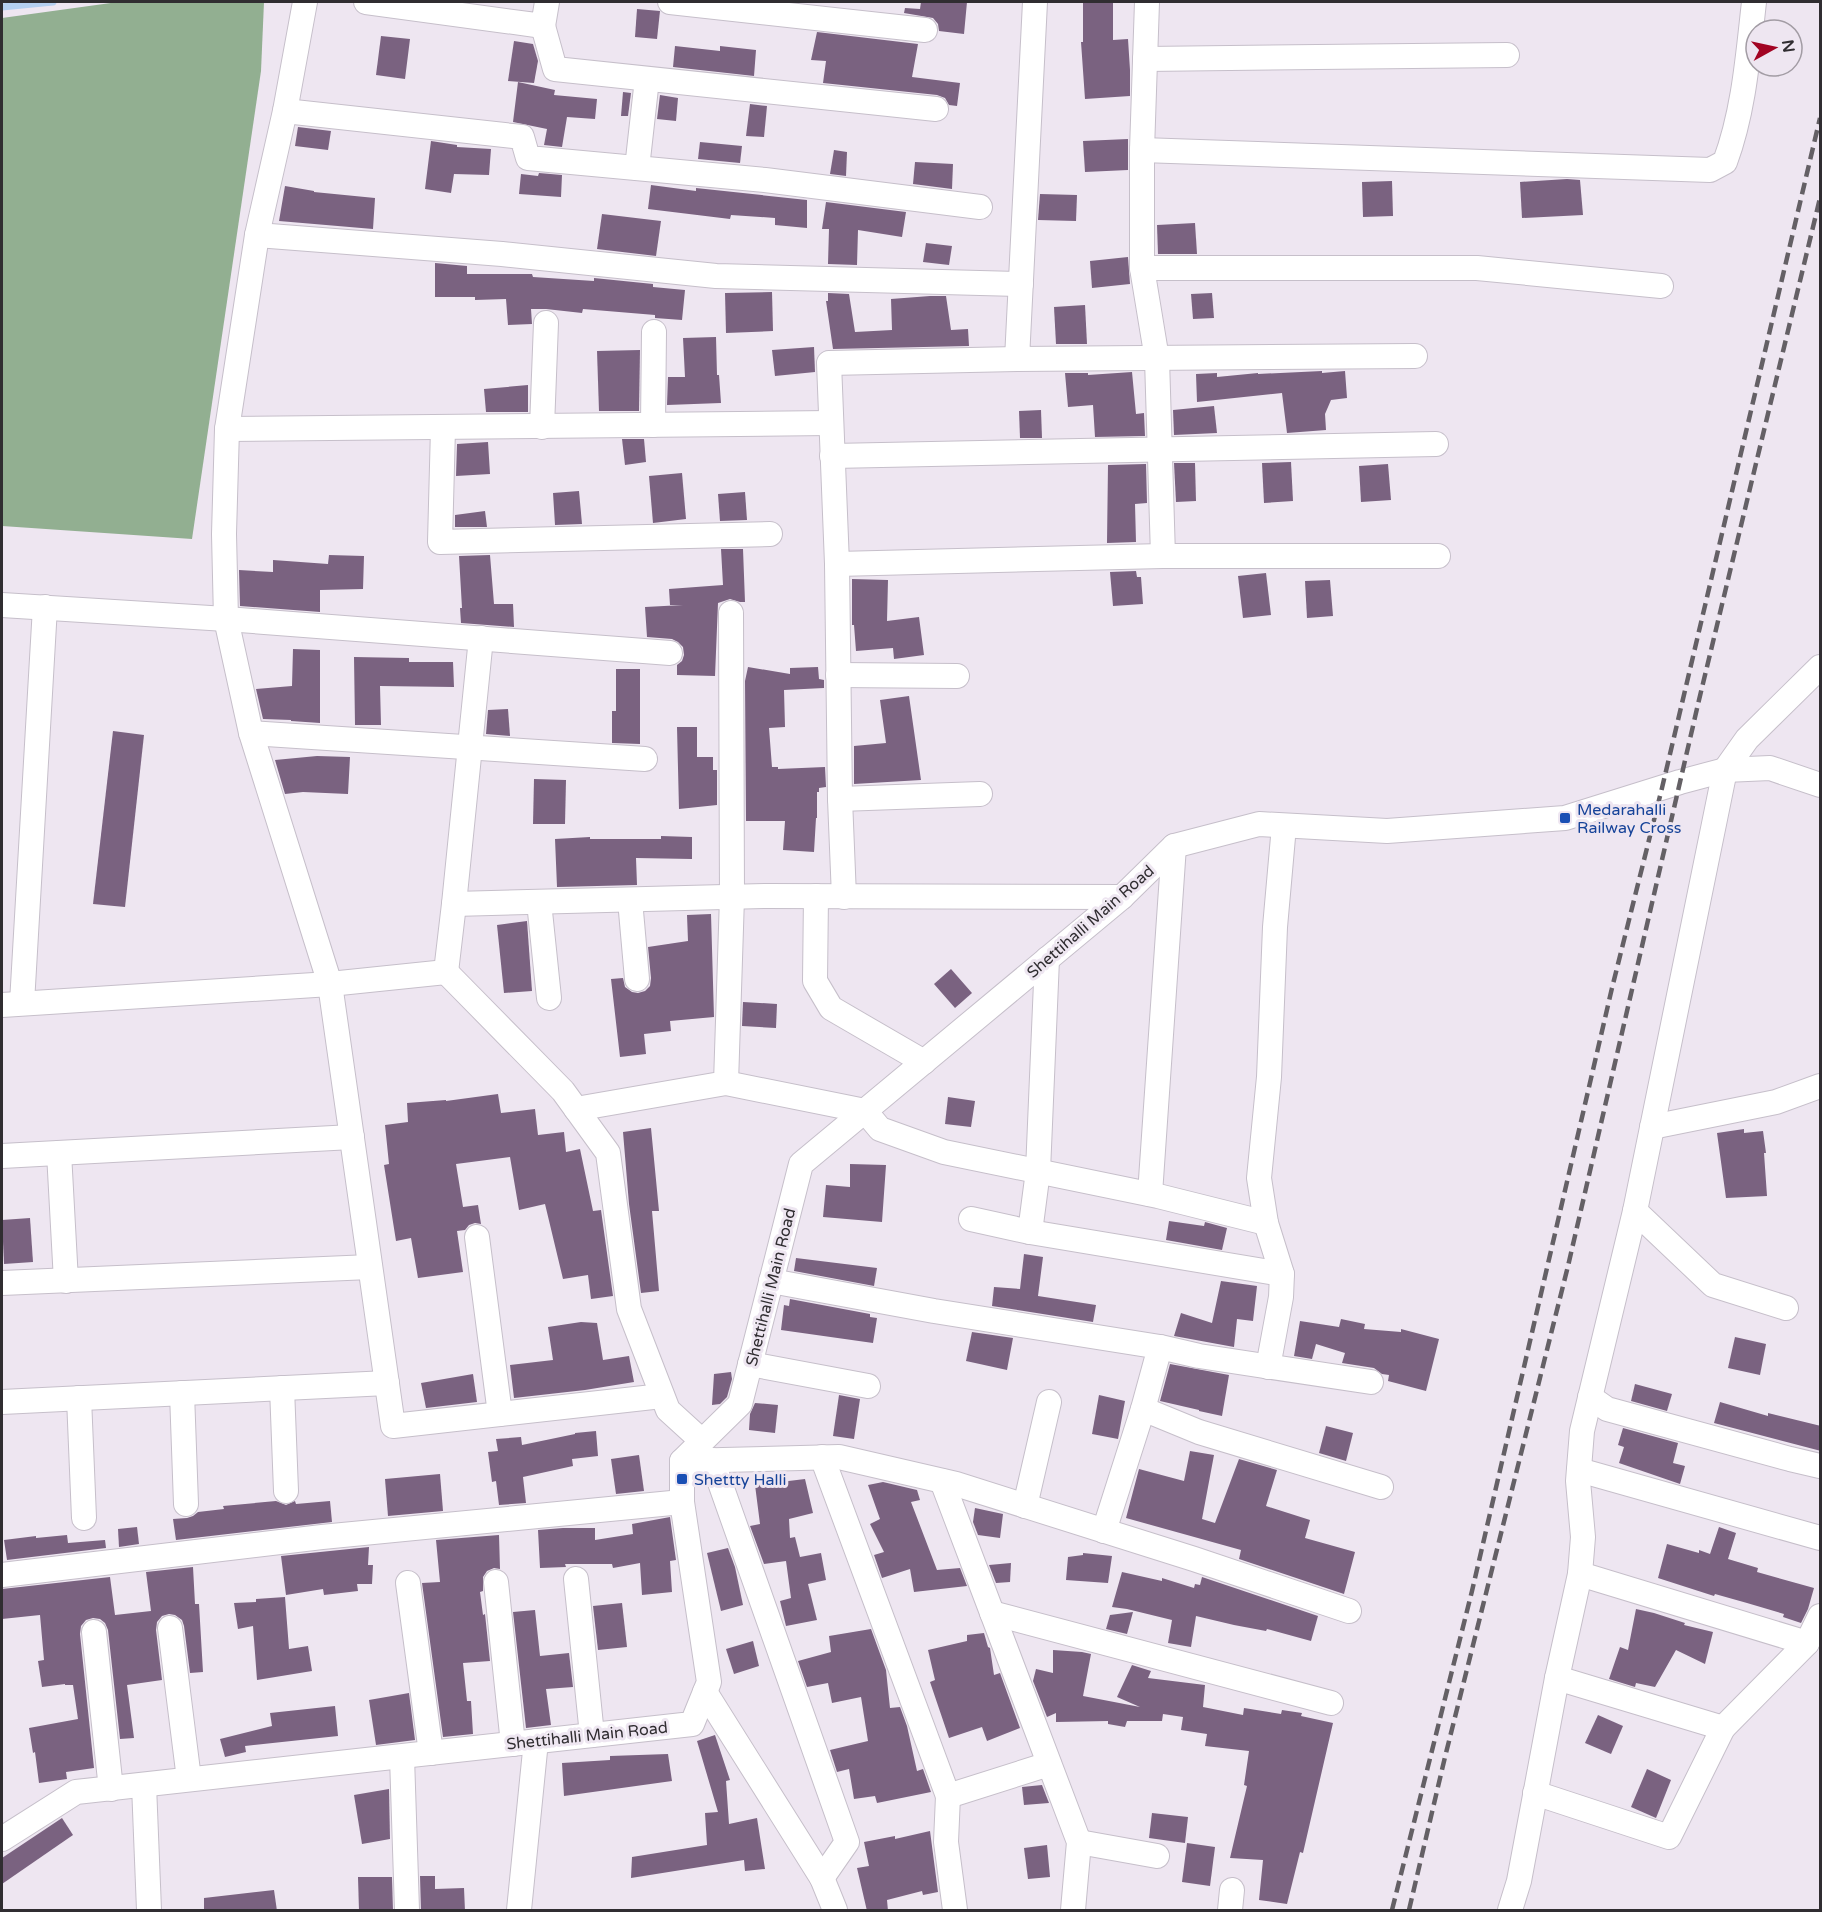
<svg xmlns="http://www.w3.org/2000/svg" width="1822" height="1912" font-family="'Varela Round',sans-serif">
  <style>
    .forest { fill: #92af91 }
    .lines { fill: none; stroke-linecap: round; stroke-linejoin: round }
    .stream { stroke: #b5cff0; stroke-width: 7 }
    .building { fill: #7a6280 }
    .minor-casing { stroke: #c6bfca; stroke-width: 26 }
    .minor { stroke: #fff; stroke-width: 24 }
    .rail { stroke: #646065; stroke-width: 4.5; stroke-dasharray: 12 6; stroke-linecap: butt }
    .transit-dot { fill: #1a4fb4; stroke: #eee6f1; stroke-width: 2 }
    .labels { text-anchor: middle; stroke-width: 6; stroke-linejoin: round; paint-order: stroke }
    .transit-label { font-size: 16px; fill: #164399; stroke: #eee6f1; text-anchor: start }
    .street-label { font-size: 16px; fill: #302d31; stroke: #eee6f1 }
  </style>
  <rect width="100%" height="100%" fill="#eee6f1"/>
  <polygon class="forest" points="118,2 264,2 261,71 192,539 2,526 2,18"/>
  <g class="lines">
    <polyline class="stream" points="2,7 53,2"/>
  </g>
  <g class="building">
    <polygon points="921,2 967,2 964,34 939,31 938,24 933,18 904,13 905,8 920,9"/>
    <polygon points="1083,2 1113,2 1113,40 1128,39 1130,70 1130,96 1085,99 1081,42 1083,42"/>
    <polygon points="637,9 660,11 657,39 635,37"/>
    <polygon points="817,32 918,44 912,77 960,83 957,106 949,105 945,98 937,95 823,83 826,61 811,60"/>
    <polygon points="381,36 410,39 405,79 376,75"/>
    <polygon points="514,41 533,44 538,61 534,83 508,81"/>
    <polygon points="675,46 720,51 720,46 756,50 754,76 673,67"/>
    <polygon points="518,82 555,90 554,95 597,99 595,119 567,117 562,147 544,145 547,129 513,122"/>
    <polygon points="623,92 631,93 628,116 621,116"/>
    <polygon points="660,95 678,98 676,121 657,119"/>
    <polygon points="750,104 767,106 764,137 746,136"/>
    <polygon points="298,127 331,131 328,150 295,146"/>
    <polygon points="1128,139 1128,170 1085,172 1083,141"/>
    <polygon points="431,141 457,145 457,147 491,149 489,175 454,174 451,193 425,189"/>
    <polygon points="700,142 742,146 740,163 698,159"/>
    <polygon points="834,150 847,152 846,176 830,174"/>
    <polygon points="915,162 953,164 952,189 913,184"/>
    <polygon points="539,173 562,175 561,197 519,194 521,174 538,176"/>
    <polygon points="1567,179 1580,180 1583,215 1522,218 1520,182"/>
    <polygon points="1392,181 1393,216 1363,217 1362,182"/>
    <polygon points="651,185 696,191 696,188 807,200 807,228 775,225 775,218 731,215 730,219 648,209"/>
    <polygon points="285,186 314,191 314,192 375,198 373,229 279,221"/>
    <polygon points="1040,194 1077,195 1076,221 1038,220"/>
    <polygon points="826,202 906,212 902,237 858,230 857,265 828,264 829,229 822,229"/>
    <polygon points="602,214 661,221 656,256 597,249"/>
    <polygon points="1195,223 1197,254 1158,254 1157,225"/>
    <polygon points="926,243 952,246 949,265 923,262"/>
    <polygon points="1128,257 1130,284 1092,288 1090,261"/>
    <polygon points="435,263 467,266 467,274 532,274 533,277 594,281 594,278 653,284 653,287 685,290 682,320 655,318 655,315 583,309 582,313 546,309 531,309 532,324 508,325 506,299 475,300 475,297 435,297"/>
    <polygon points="772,292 773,331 726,333 725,293"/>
    <polygon points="828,293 849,294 855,332 892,330 891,299 930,296 946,296 951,330 968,329 969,346 833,349 826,301 828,301"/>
    <polygon points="1212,293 1214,318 1193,319 1191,294"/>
    <polygon points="1085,305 1087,344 1056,344 1054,307"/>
    <polygon points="716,337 717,375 719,375 721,403 667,405 668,377 685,377 683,338"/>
    <polygon points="814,347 815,372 775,376 772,350"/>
    <polygon points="640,350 639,411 599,411 597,351"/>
    <polygon points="1322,371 1322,373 1345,371 1347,398 1331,400 1325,414 1326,430 1287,433 1282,393 1197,402 1196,374 1217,373 1217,377 1258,373 1258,374"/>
    <polygon points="1132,372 1136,414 1144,413 1145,436 1095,437 1093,405 1068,407 1065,373 1088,373 1088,375"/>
    <polygon points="528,385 528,412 486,412 484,389"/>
    <polygon points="1214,406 1217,433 1174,435 1173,410"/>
    <polygon points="1041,410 1042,438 1020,438 1019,411"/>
    <polygon points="622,439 644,439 646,462 625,465"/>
    <polygon points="488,442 490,474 456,476 457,444"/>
    <polygon points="1291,462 1293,501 1264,503 1262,463"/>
    <polygon points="1174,463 1195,463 1196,501 1176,502"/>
    <polygon points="1146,464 1147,503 1135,504 1136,542 1107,543 1108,465"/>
    <polygon points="1388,464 1391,500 1361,502 1359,466"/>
    <polygon points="682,473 686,519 653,523 649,476"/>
    <polygon points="579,491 582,524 555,525 553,493"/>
    <polygon points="745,492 747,520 720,521 718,494"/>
    <polygon points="485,511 487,527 455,527 455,515"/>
    <polygon points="721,549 743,549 745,602 740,602 730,599 718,603 715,676 677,675 677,665 682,661 684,655 683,647 678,642 672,639 647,637 645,607 683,605 670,605 669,589 723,585"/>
    <polygon points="329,555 364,556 363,589 320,590 320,612 240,606 239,570 273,572 273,560 328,564"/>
    <polygon points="490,555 494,604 513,604 514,627 461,623 460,608 462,608 459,556"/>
    <polygon points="1136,571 1137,577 1141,577 1143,604 1113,606 1110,572"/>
    <polygon points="1266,573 1271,615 1243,618 1238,576"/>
    <polygon points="852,579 888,580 887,621 919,617 924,655 894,659 893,648 856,651 854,625 852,625"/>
    <polygon points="1330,580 1333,616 1307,618 1305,581"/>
    <polygon points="293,649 320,650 320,723 291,721 291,720 263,719 256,689 292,686"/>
    <polygon points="354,657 409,658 409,662 453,662 454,687 380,686 381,725 355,725"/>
    <polygon points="748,667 790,674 790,668 818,667 819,679 824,680 824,688 784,690 785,727 769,728 772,767 778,767 778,769 825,767 826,787 819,788 819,792 817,792 817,818 816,818 814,852 783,850 785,821 746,821 745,681"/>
    <polygon points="616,669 640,669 640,744 612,743 612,711 616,711"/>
    <polygon points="909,696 921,780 854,784 854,746 886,743 880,700"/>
    <polygon points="508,709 510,736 486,734 488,710"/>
    <polygon points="677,727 697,727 697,757 713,757 713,770 717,770 717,805 679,809"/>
    <polygon points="113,731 144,735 125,907 93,904"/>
    <polygon points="317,756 350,757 348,794 303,792 285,794 275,760"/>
    <polygon points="534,779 566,780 565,824 533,824"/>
    <polygon points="661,836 692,837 692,859 636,858 637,885 557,887 555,839 590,837 590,839 661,839"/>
    <polygon points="711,914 714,1017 670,1021 671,1031 644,1034 646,1054 620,1057 611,979 623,978 625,987 632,992 638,993 645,991 650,986 651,978 648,947 688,941 687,915"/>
    <polygon points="527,921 532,991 504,993 497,925"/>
    <polygon points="951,969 972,993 955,1008 934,984"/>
    <polygon points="743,1002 777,1004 776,1028 742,1026"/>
    <polygon points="498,1094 501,1113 535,1109 538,1135 564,1132 566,1152 580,1149 593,1211 601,1210 613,1296 591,1299 588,1275 563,1279 545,1204 519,1210 510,1157 456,1164 463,1207 478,1205 481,1224 475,1223 469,1225 465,1230 457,1231 463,1272 418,1278 411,1238 396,1241 384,1165 389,1164 385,1125 408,1122 407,1103 446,1100 446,1101"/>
    <polygon points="948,1097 975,1101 971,1127 945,1124"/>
    <polygon points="651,1128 659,1211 652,1211 659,1291 641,1293 629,1204 623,1132"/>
    <polygon points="1744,1129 1744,1133 1763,1131 1766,1153 1764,1153 1767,1196 1726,1198 1717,1133"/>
    <polygon points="850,1164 886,1165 882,1222 823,1217 826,1185 850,1187"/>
    <polygon points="30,1218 33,1262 4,1264 2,1220"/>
    <polygon points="1169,1221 1204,1226 1205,1222 1227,1228 1222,1250 1166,1240"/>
    <polygon points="1024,1254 1043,1257 1038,1296 1096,1305 1093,1322 992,1306 994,1287 1020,1289"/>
    <polygon points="796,1258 877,1268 874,1286 794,1271"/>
    <polygon points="1221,1281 1257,1286 1253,1321 1237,1319 1234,1347 1174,1336 1181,1313 1212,1323"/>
    <polygon points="790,1299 870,1314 870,1317 877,1318 873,1343 781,1330 784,1305 789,1306"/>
    <polygon points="1341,1319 1365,1324 1364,1329 1401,1332 1401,1329 1439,1339 1426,1391 1388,1381 1389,1375 1382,1374 1374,1368 1342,1363 1345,1353 1316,1344 1312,1359 1294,1356 1300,1321 1339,1327"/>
    <polygon points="581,1322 597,1323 603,1360 629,1356 634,1382 585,1390 514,1398 510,1365 553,1360 548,1327"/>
    <polygon points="972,1332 1013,1338 1007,1370 966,1361"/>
    <polygon points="1735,1337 1766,1344 1760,1375 1728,1368"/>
    <polygon points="1170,1364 1229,1375 1222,1416 1199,1411 1199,1410 1160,1401"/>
    <polygon points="731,1372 732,1379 727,1397 720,1404 712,1405 714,1374"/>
    <polygon points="473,1374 477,1402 426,1408 421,1383"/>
    <polygon points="1635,1384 1672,1394 1667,1411 1631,1401"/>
    <polygon points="839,1395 860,1399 854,1439 833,1436"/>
    <polygon points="1099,1395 1125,1401 1118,1439 1092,1434"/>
    <polygon points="1720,1402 1768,1416 1768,1413 1821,1426 1821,1451 1714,1423"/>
    <polygon points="755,1403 778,1405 775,1433 749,1430 750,1414"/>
    <polygon points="1326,1426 1353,1433 1346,1461 1319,1453"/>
    <polygon points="1623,1428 1678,1443 1673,1463 1685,1466 1680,1484 1619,1463 1624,1447 1618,1445"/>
    <polygon points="596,1431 598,1456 572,1459 573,1466 523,1477 526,1503 499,1505 496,1481 492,1482 488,1452 498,1451 496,1439 521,1437 522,1445 575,1434 575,1433"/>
    <polygon points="1190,1451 1214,1455 1202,1519 1215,1523 1239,1459 1277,1470 1266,1506 1310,1520 1305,1538 1355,1552 1344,1594 1239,1559 1241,1550 1126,1518 1139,1469 1184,1481"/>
    <polygon points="639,1455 644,1491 616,1494 611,1459"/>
    <polygon points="440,1474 443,1511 388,1516 385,1479"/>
    <polygon points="805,1479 813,1513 789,1519 790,1538 795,1537 800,1557 821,1553 826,1580 808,1584 817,1620 786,1626 780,1601 791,1598 786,1561 764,1564 750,1526 760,1524 755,1485"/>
    <polygon points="883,1482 917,1490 920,1500 911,1502 937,1570 960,1568 967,1586 914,1592 910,1569 882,1578 874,1555 884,1552 870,1524 880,1519 868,1485"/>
    <polygon points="276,1501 286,1505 295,1501 296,1504 330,1501 332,1522 176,1540 173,1519 187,1518 193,1516 198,1512 224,1509 223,1506"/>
    <polygon points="975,1508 1003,1514 1000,1538 978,1535 973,1522"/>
    <polygon points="670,1517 676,1560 670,1561 672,1592 642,1595 640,1563 613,1568 612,1564 565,1564 566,1567 540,1568 538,1530 563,1528 595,1528 595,1540 633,1534 632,1524"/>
    <polygon points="137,1527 139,1544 119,1547 118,1529"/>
    <polygon points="1719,1527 1736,1533 1728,1559 1758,1568 1757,1572 1814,1588 1808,1609 1801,1623 1783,1617 1784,1614 1747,1603 1715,1594 1714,1596 1658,1578 1667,1544 1699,1553 1699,1550 1710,1554"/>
    <polygon points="67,1535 68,1543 105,1540 106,1548 7,1560 4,1540 36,1536 36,1538"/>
    <polygon points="499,1535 500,1569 494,1568 487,1571 483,1577 483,1591 480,1592 483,1615 485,1614 490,1661 463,1663 467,1701 471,1701 473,1734 443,1737 422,1583 440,1582 436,1540"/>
    <polygon points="369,1547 368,1565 373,1565 372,1584 357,1584 358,1591 324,1595 323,1589 286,1595 281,1556"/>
    <polygon points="728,1548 735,1567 743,1605 721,1611 707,1553"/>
    <polygon points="1083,1553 1112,1556 1108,1583 1066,1580 1068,1557 1083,1555"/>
    <polygon points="1011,1563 1010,1582 996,1583 989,1565"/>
    <polygon points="193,1567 195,1604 199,1604 203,1672 190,1673 184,1626 182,1620 175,1615 169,1614 162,1616 157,1622 156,1630 162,1680 127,1685 134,1738 120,1739 108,1630 105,1623 100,1619 93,1618 86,1620 81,1626 80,1634 94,1768 66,1772 67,1779 39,1783 35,1752 33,1753 29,1728 78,1719 73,1685 65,1685 65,1684 42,1687 38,1661 44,1660 40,1615 2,1619 2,1589 110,1577 115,1615 151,1611 146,1572"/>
    <polygon points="1122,1572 1162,1581 1162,1578 1194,1588 1195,1584 1200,1585 1202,1577 1318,1616 1311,1641 1267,1629 1266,1631 1234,1625 1196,1616 1191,1647 1168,1643 1172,1620 1127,1609 1112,1607"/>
    <polygon points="285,1597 289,1649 308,1646 312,1671 257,1680 253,1626 238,1629 234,1603 256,1602 256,1599"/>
    <polygon points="622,1603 627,1647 598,1650 593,1606"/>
    <polygon points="1636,1609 1654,1613 1685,1623 1684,1625 1713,1632 1705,1664 1676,1650 1655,1687 1636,1683 1635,1687 1609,1679 1620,1647 1628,1650"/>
    <polygon points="535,1610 540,1656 569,1653 573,1687 546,1689 551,1725 526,1728 513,1612"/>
    <polygon points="1133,1612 1127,1634 1106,1629 1110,1615"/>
    <polygon points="871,1629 886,1670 890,1708 900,1707 907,1726 917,1771 923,1769 931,1792 877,1803 875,1796 854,1799 849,1769 837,1772 830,1750 868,1741 861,1697 832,1703 828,1683 807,1687 798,1661 831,1652 829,1636"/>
    <polygon points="984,1633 988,1647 990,1648 994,1675 1000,1673 1020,1728 987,1741 982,1727 949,1738 930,1682 935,1680 928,1650 967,1641 967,1635"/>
    <polygon points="753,1641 759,1666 734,1674 726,1649"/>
    <polygon points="1053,1650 1082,1652 1091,1654 1083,1696 1140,1707 1117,1697 1132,1665 1151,1671 1148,1678 1205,1685 1203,1707 1243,1715 1244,1708 1281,1714 1282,1710 1302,1713 1301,1716 1333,1723 1303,1853 1300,1852 1287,1904 1259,1900 1263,1860 1230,1858 1247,1786 1244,1785 1249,1751 1205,1746 1207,1734 1181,1730 1183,1717 1163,1714 1162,1721 1127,1721 1125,1727 1108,1724 1108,1721 1056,1722 1056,1713 1047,1717 1033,1681 1036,1669 1053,1673"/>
    <polygon points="409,1693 415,1740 376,1745 369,1700"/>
    <polygon points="335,1706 338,1736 245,1746 246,1752 225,1757 220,1739 272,1726 270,1713"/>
    <polygon points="1598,1715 1623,1726 1611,1754 1585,1743"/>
    <polygon points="715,1735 730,1780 726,1781 729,1824 757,1818 765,1869 745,1871 744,1860 631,1878 632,1857 707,1845 705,1813 718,1812 697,1741"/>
    <polygon points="668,1754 672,1781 564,1796 562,1763 610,1760 610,1756"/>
    <polygon points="1647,1769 1671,1780 1656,1818 1631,1807"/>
    <polygon points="1042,1785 1049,1803 1024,1805 1022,1787"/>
    <polygon points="389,1789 390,1839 362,1844 354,1795"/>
    <polygon points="1152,1813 1188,1817 1185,1843 1149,1838"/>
    <polygon points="62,1818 73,1835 2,1884 2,1858"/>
    <polygon points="930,1831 938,1892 923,1895 922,1891 887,1900 888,1911 867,1911 857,1868 869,1866 864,1842 895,1836 895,1839"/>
    <polygon points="1187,1843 1215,1847 1210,1886 1182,1882"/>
    <polygon points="1047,1845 1050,1877 1028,1879 1024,1848"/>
    <polygon points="420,1876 435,1876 435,1889 464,1888 465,1911 421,1911"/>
    <polygon points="358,1877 392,1877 393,1911 359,1911"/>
    <polygon points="274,1890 277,1911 204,1911 204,1898"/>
  </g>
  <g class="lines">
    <defs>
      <g id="minor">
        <polyline points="305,2 285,111 257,235 227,429 224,534 226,619 251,733 330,984 393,1426 662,1396"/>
        <polyline points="366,2 543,26 547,2"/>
        <polyline points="670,2 925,30"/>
        <polyline points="1035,2 1017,359 1415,356"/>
        <polyline points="1147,2 1142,150 1142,268 1157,359 1163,556"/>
        <polyline points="543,26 555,69 936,109"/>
        <polyline points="1145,59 1507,55"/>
        <polyline points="285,111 522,137 528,158 765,180 980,207"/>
        <path d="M 1142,150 L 1710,170 L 1725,162 C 1744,111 1748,55 1754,2"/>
        <polyline points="637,168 647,79"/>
        <polyline points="257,235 502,254 716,276 1021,284"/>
        <polyline points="1142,268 1477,268 1661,286"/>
        <polyline points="653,425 654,332"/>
        <polyline points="542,427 546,323"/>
        <polyline points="443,428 440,542 770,534"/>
        <polyline points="227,429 830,423"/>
        <polyline points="832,456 1436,444"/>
        <polyline points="837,564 1163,556 1438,556"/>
        <polyline points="2,605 226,619 670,653"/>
        <polyline points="838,675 957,676"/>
        <polyline points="251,733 645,759"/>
        <polyline points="840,799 980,794"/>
        <polyline points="816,896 815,981 831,1008 924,1062"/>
        <polyline points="844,897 840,799 837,564 829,363 1017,359"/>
        <polyline points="630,900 637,979"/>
        <polyline points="539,902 549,998"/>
        <polyline points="454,904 766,896 1122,897"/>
        <polyline points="446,972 563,1091 608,1153 629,1309 668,1410 702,1441"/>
        <polyline points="446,972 454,904 481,638"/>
        <polyline points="22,1003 45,607"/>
        <polyline points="2,1005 330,984 446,972"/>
        <polyline points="726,1083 865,1111 880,1129 944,1152 1158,1196 1266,1223"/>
        <polyline points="576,1109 726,1083 732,897 731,613"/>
        <polyline points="1652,1127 1776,1102 1820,1086"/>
        <polyline points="59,1153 66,1281"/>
        <polyline points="2,1156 352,1137"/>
        <polyline points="1150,1194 1174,846"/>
        <polyline points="1635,1211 1725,770 1747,739 1820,667"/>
        <polyline points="971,1219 1030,1232 1282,1274"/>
        <polyline points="1030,1232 1038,1171 1047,959"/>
        <polyline points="477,1237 500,1414"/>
        <polyline points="771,1281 934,1311 1160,1347 1199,1356 1371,1382"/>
        <polyline points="2,1283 370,1267"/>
        <polyline points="750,1364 868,1386"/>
        <polyline points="1268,1367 1281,1297 1282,1274 1266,1223 1259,1178 1269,1077 1275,927 1284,826"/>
        <polyline points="282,1388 286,1491"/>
        <polyline points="182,1393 186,1504"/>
        <polyline points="1590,1397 1607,1409 1790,1459 1820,1466"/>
        <polyline points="79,1398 84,1518"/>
        <polyline points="2,1402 387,1383"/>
        <polyline points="1143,1409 1199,1432 1381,1487"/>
        <polyline points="822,1457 948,1796"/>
        <polyline points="712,1460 847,1842 822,1878"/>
        <polyline points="682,1461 839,1457 956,1484 1194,1559 1349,1611"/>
        <polyline points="1579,1470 1820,1538"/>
        <polyline points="942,1481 1079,1842 1073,1910"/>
        <polyline points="1025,1506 1049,1402"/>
        <polyline points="1104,1531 1143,1409 1160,1347"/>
        <polyline points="1580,1574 1807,1643"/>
        <polyline points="2,1575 322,1537 682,1502"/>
        <polyline points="576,1579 592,1735"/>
        <polyline points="496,1582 513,1744"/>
        <polyline points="408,1583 431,1753"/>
        <polyline points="992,1613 1331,1703"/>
        <polyline points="170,1628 189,1779"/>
        <polyline points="94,1632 111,1789"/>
        <polyline points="1557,1678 1723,1728"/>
        <polyline points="705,1692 822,1878 835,1910"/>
        <polyline points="402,1757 407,1910"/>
        <polyline points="144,1785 149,1910"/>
        <polyline points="1535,1793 1669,1837 1723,1728 1807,1643 1820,1616"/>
        <polyline points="2,1839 76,1792 692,1724 709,1682 682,1502 682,1461 740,1404 801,1164 1122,897 1174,846 1259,824 1387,831 1565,818 1680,782 1725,770 1770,768 1820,785"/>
        <polyline points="1079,1842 1157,1856"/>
        <polyline points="519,1910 536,1741"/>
        <polyline points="955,1910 946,1842 948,1796 1049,1764"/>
        <polyline points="1230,1910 1232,1890"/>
        <polyline points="1510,1910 1519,1881 1557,1678 1580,1574 1583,1537 1578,1481 1582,1431 1635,1211 1713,1285 1786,1308"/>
      </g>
    </defs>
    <use href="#minor" class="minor-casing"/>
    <use href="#minor" class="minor"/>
    <g class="rail">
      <polyline points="1392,1910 1472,1591 1612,988 1662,788 1820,118"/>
      <polyline points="1409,1910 1445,1757 1568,1266 1699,700 1820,198"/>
    </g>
  </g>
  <g class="transit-dot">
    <rect x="1559" y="812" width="12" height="12" rx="3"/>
    <rect x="676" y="1473" width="12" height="12" rx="3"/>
  </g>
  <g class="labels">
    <g class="transit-label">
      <text x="1577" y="815">Medarahalli<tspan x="1577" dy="18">Railway Cross</tspan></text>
      <text x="694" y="1485">Shettty Halli</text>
    </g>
    <g class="street-label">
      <text transform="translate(1090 921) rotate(-41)" y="6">Shettihalli Main Road</text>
      <text transform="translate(770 1287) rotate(-76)" y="6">Shettihalli Main Road</text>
      <text transform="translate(587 1735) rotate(-6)" y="6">Shettihalli Main Road</text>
    </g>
  </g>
  <rect width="1822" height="1912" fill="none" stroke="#302d31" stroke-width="6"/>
  <g transform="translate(1774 48) rotate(82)"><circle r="28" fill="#eee6f1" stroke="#a29ca4" stroke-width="1.5"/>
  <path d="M0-4.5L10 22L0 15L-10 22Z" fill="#a20423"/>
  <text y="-9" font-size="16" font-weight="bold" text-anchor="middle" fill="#302d31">N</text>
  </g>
</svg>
